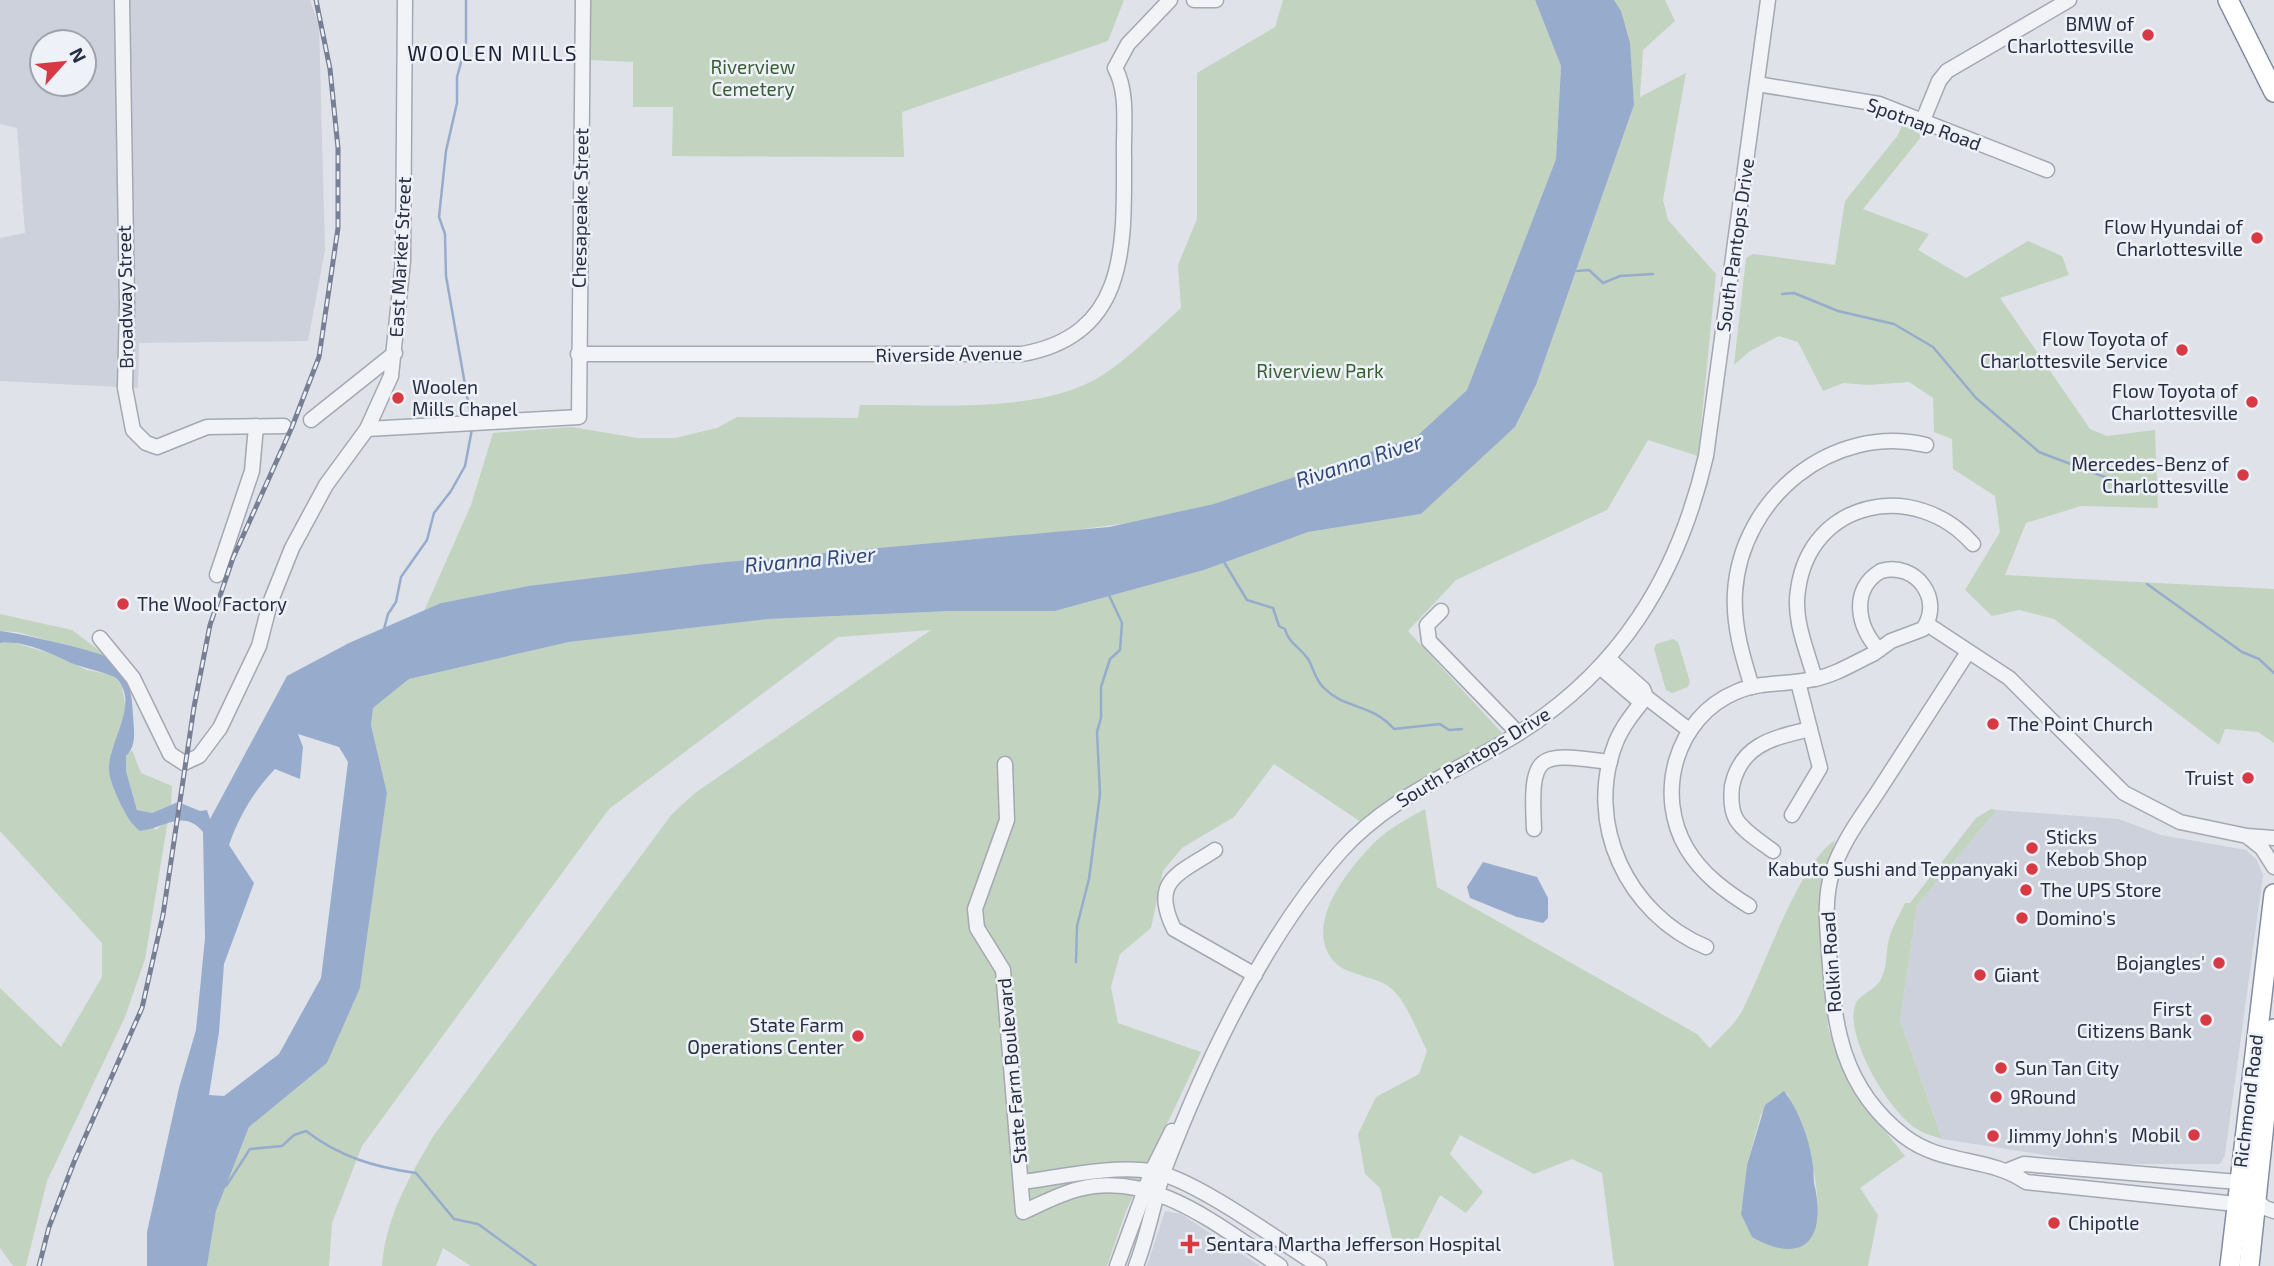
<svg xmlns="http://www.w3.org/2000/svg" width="2274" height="1266" font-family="'Exo 2',sans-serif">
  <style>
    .built { fill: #ccd1db; fill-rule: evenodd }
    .green { fill: #c2d4bf; fill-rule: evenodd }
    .water { fill: #97accc; fill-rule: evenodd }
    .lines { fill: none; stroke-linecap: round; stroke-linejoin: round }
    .stream { stroke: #97accc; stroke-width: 2.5 }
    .minor-casing { stroke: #a4a8b3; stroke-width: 17 }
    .highway-casing { stroke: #858da1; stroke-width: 22 }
    .minor { stroke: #f2f3f7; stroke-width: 14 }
    .highway { stroke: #fff; stroke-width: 19 }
    .rail-casing { stroke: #777f94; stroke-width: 5 }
    .rail { stroke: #eef1f7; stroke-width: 2.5; stroke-dasharray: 8; stroke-linecap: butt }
    .poi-dot { fill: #d83a44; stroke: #eef1f7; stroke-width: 2.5 }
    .labels { text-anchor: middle; stroke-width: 5; stroke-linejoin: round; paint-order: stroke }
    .poi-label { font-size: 19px; fill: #262e41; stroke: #eef1f7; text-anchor: start }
    .park-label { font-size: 19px; fill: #375e33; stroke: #eef1f7 }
    .street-label { font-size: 19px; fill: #262e41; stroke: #eef1f7 }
    .neighbourhood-label { font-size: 21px; letter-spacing: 2px; fill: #191f32; stroke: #eef1f7 }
    .water-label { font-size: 21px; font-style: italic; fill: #2e4878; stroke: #eef1f7 }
  </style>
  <rect width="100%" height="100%" fill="#dfe2e9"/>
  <g class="built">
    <path d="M 0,0 L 310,0 L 319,26 L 325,250 L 308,341 L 139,343 L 138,388 L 0,381 L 0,238 L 25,233 L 17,128 L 0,124 ZM 42,42 L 84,42 L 84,84 L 42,84 Z"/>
    <polygon points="1997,810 2119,819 2161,835 2246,850 2257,860 2263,875 2225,1155 2220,1164 2103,1164 1942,1139 1900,1020 1917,905"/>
    <polygon points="1165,1211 1181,1214 1260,1266 1147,1266"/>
  </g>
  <g class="green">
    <polygon points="590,0 1124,0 1108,41 902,112 904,157 672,156 673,107 633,107 633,62 590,60"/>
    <path d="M 1283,0 L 1535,0 L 1561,66 L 1556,159 L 1467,390 L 1417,436 L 1215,504 L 1157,519 L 1024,537 L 705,564 L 528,586 L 441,603 L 424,611 L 471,505 L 493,433 L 572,427 L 637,438 L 675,438 L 717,428 L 737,417 L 858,418 L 860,405 C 930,404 1019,413 1084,385 C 1116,372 1155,331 1181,308 L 1178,265 L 1197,219 L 1197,73 L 1275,27 Z"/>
    <path d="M 1614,0 L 1665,0 L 1675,21 L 1643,50 L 1640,97 L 1686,73 L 1663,200 L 1668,220 L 1716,274 L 1698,456 L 1648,440 L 1607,510 L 1456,580 L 1408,631 L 1503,734 L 1405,790 L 1361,822 L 1274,764 L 1234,817 L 1182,848 L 1163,871 L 1151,928 L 1120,954 L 1111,987 L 1118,1023 L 1201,1052 L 1126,1211 L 1107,1266 L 471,1266 L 443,1248 L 436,1266 L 382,1266 C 386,1216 409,1178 434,1135 L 672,814 L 695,793 L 931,630 L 838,637 L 609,809 L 362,1146 L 332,1223 L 329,1266 L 207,1266 L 216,1211 L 249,1127 L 327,1063 L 360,988 L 387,793 L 371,725 L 373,708 L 409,679 L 569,642 L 767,619 L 952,611 L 1055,611 L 1204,570 L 1308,532 L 1421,514 L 1515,427 L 1536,385 L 1634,105 L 1621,11 Z"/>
    <polygon points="1903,123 1922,136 1863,209 1929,234 1918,250 1966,278 2028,241 2062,256 2069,275 2000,298 2090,429 2107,436 2155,430 2158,508 2081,506 2026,523 2005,575 2274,589 2274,743 2258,732 2225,729 2219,745 2054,619 2019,610 1992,616 1965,590 2000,532 1995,496 1953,469 1952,439 1934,432 1933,398 1909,382 1869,385 1843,383 1823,391 1798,342 1779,336 1750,351 1734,365 1746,258 1753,254 1835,265 1845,201 1898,135"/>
    <polygon points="0,614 72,630 108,657 17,632 0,631"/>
    <polygon points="1673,639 1678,642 1690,682 1688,687 1672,693 1666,690 1654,649 1656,644"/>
    <polygon points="11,642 53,654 87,670 113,675 122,686 126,711 111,753 114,791 156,830 168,820 145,959 125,1017 47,1181 26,1266 13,1266 0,1248 0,988 61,1047 102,977 102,943 0,831 0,643"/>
    <polygon points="132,750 141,773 172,786 171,805 152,813 137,810 126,771 126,756"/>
    <path d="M 1425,809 L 1437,887 L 1697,1034 L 1710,1048 C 1721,1036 1735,1024 1742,1011 C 1765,967 1797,867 1835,840 L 1823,886 L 1828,1028 L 1853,1091 L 1905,1156 L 1860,1188 L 1878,1215 L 1868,1266 L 1614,1266 L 1602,1173 L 1572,1159 L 1534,1174 L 1460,1135 L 1450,1154 L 1483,1192 L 1466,1213 L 1440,1195 L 1416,1242 L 1392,1238 L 1380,1188 L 1365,1174 L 1358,1134 L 1376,1097 L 1419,1074 L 1427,1051 C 1417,1031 1408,1005 1393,990 C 1378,975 1344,977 1331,958 C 1305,921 1350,867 1376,841 C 1390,828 1408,818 1425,809 ZM 1787,1093 C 1805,1133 1821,1178 1817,1222 L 1741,1214 L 1747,1165 L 1761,1114 Z"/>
    <path d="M 1991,809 L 1997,810 L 1917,905 L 1900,1020 L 1942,1139 C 1934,1136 1924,1134 1917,1129 C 1890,1113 1848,1042 1854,1009 C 1857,993 1874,993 1881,979 C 1887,967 1886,955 1888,943 C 1891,929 1899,916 1905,903 L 1910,903 L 1976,818 Z"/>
  </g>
  <g class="water">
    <path d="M 1535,0 L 1614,0 L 1621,11 L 1630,43 L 1634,105 L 1536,385 L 1515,427 L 1421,514 L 1308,532 L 1204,570 L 1055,611 L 952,611 L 768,619 L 569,642 L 409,679 L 373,708 L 371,725 L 387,793 L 360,988 L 327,1063 L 249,1127 L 216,1211 L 207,1266 L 147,1266 L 147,1232 L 179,1088 L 196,1030 L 205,938 L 203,832 C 183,808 163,829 140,831 C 130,823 127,816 121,805 C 116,794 110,782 109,770 C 108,741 141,703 116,678 C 111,674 81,667 71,663 C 51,653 22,640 0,643 L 0,631 C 14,632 102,652 109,658 C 129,676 132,691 133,716 C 134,730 137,746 126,756 L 126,771 L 137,810 L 152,813 L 178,802 L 200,811 L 207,810 L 210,819 L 287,676 L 349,643 L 441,603 L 528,586 L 705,564 L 1109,527 L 1214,504 L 1417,436 L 1467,390 L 1556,159 L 1561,66 ZM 298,734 L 339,747 L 348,762 L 321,978 L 279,1054 L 224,1096 L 209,1095 L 219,1032 L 224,964 L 254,883 L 229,845 C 239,816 254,791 275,769 L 300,779 L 303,747 Z"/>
    <polygon points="1483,862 1537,877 1548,898 1548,918 1543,923 1517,917 1470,898 1467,887"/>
    <path d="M 1784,1091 C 1799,1110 1810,1141 1813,1166 C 1814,1173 1813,1181 1815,1187 C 1826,1240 1803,1266 1752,1237 L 1741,1214 L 1747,1165 L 1765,1105 Z"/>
  </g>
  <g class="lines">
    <g class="stream">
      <polyline points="466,0 466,44 457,77 457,103 446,151 439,217 445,234 446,276 471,419"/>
      <polyline points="1577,271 1589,270 1603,283 1620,276 1653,274"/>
      <polyline points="1782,294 1794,293 1838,311 1894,324 1933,347 1976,398 2039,452 2110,479"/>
      <path d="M 1224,562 L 1247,600 L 1273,608 L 1279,626 L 1285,629 C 1288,643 1301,648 1308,659 C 1314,669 1315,680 1324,688 C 1344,709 1371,703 1394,729 L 1440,724 L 1449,730 L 1462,729"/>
      <polyline points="2147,584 2242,652 2259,659 2274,673"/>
      <polyline points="384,629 388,614 396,602 401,577 427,540 434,513 451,491 465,466 472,429"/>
      <polyline points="1076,962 1077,926 1089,879 1100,794 1097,732 1101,718 1101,687 1110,659 1120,650 1122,623 1108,593"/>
      <path d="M 226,1186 L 250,1149 L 282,1146 L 294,1135 L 306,1131 C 340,1157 374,1167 416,1173 L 454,1219 L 478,1224 L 536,1266"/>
    </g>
    <defs>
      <g id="minor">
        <polyline points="122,0 127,304 125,388 133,430 146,443 157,447 207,427 284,426"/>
        <polyline points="1194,0 1216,0"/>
        <polyline points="1757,84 1879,104 2047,170"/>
        <polyline points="1923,120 1939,81 1947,71 2069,0"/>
        <path d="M 578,354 L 1022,354 C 1129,335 1124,244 1124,158 C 1123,131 1129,93 1115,68 L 1128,44 L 1170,0"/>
        <polyline points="311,420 395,353"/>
        <polyline points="367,429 579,417 583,0"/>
        <polyline points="217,575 252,471 256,426"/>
        <polyline points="1441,611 1427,625 1429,641 1518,733"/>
        <polyline points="1927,624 2009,678 2124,793 2180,822 2247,836 2274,838"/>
        <polyline points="100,638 133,678 170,754 184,763 199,756 220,728 259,646 270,603 292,548 326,485 367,429 391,376 403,261 405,0"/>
        <path d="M 1968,652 C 1938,698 1909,744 1879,790 C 1862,816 1841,843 1832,873 C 1824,899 1827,925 1829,952 C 1834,1026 1841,1087 1904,1136 C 1943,1166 1988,1156 2026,1182 L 2236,1204 L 2247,1201"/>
        <polyline points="1609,659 1643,689 1646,697 1689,730"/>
        <polyline points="1601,668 1636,698 1646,697"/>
        <path d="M 1815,679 C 1807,650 1793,620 1798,590 C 1810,499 1916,479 1973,544"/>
        <path d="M 1752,687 C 1742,655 1733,625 1735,592 C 1741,498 1832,423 1926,445"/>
        <path d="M 1646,697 C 1635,711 1623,725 1616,742 C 1584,823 1627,914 1706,947"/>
        <path d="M 1005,764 L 1007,820 L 975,909 L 977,928 L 1003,970 L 1023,1212 C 1041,1204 1059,1194 1079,1189 C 1155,1170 1220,1228 1280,1266"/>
        <polyline points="1792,815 1820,768 1810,729"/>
        <path d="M 1534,829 C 1530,750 1538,753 1610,762"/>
        <polyline points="2248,837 2262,848 2274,867"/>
        <path d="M 1215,850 C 1179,874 1150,880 1174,929 L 1255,975"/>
        <path d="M 1773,851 C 1761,842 1744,832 1736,819 C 1731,810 1731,796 1732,786 C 1741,744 1773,738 1810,729 L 1798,682"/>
        <path d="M 1749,906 C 1725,891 1702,874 1687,849 C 1654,794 1676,717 1736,692 C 1761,681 1788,685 1814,679 C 1835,675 1854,663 1873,654 L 1891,641 L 1923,629 C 1944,600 1916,561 1881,571 C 1850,589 1857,627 1879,650"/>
        <polyline points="2009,1170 2024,1164 2238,1182 2265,1208 2274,1211"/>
        <path d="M 1023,1182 C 1061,1177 1113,1165 1151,1171 C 1194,1178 1279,1241 1319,1266"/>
        <polyline points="1117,1266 1152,1171 1172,1131"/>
        <path d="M 1136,1266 C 1149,1233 1154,1197 1166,1165 C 1207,1059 1265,937 1340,852 C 1387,799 1451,774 1511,738 C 1619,673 1678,577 1706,456 L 1768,0"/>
      </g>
      <g id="highway">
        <polyline points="2228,0 2274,92"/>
        <polyline points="2230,1266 2274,894"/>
        <polyline points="2249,1266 2274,1029"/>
      </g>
    </defs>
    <use href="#minor" class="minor-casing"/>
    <use href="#highway" class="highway-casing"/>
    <use href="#minor" class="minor"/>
    <use href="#highway" class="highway"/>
    <defs>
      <polyline id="rail" points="39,1266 49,1227 74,1162 142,1008 163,915 194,707 210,625 233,558 292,427 319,357 338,228 338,148 330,69 316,0"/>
    </defs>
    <use href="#rail" class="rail-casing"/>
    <use href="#rail" class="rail"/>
  </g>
  <g class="poi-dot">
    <circle cx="2148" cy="35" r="7"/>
    <circle cx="2257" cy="238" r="7"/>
    <circle cx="2182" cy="350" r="7"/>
    <circle cx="398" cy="398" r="7"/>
    <circle cx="2252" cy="402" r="7"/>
    <circle cx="2243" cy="475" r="7"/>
    <circle cx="123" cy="604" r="7"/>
    <circle cx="1993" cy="724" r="7"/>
    <circle cx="2248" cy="778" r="7"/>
    <circle cx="2032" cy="848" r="7"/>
    <circle cx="2032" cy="869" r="7"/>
    <circle cx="2026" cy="890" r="7"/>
    <circle cx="2022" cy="918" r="7"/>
    <circle cx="2219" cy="963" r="7"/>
    <circle cx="1980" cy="975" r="7"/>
    <circle cx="2206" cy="1020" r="7"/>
    <circle cx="858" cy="1036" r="7"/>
    <circle cx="2001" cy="1068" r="7"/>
    <circle cx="1996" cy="1097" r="7"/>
    <circle cx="2194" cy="1135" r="7"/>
    <circle cx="1993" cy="1136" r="7"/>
    <circle cx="2054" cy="1223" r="7"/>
    <path d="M1186.5 1233.5h7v7h7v7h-7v7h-7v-7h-7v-7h7z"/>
  </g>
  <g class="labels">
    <g class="poi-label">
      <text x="2134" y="31" text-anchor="end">BMW of<tspan x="2134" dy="22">Charlottesville</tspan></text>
      <text x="2243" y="234" text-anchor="end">Flow Hyundai of<tspan x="2243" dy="22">Charlottesville</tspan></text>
      <text x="2168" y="346" text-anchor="end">Flow Toyota of<tspan x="2168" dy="22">Charlottesvile Service</tspan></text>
      <text x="412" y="394">Woolen<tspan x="412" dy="22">Mills Chapel</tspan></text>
      <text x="2238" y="398" text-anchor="end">Flow Toyota of<tspan x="2238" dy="22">Charlottesville</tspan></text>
      <text x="2229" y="471" text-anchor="end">Mercedes-Benz of<tspan x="2229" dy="22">Charlottesville</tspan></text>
      <text x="137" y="611">The Wool Factory</text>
      <text x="2007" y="731">The Point Church</text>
      <text x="2234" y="785" text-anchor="end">Truist</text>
      <text x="2046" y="844">Sticks<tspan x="2046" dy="22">Kebob Shop</tspan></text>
      <text x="2018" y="876" text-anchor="end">Kabuto Sushi and Teppanyaki</text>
      <text x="2040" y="897">The UPS Store</text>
      <text x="2036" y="925">Domino's</text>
      <text x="2205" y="970" text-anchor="end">Bojangles'</text>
      <text x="1994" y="982">Giant</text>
      <text x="2192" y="1016" text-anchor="end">First<tspan x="2192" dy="22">Citizens Bank</tspan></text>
      <text x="844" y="1032" text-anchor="end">State Farm<tspan x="844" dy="22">Operations Center</tspan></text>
      <text x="2015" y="1075">Sun Tan City</text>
      <text x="2010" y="1104">9Round</text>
      <text x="2180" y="1142" text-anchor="end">Mobil</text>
      <text x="2007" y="1143">Jimmy John's</text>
      <text x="2068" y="1230">Chipotle</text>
      <text x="1206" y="1251">Sentara Martha Jefferson Hospital</text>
    </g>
    <g class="park-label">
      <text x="753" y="74">Riverview<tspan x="753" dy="22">Cemetery</tspan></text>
      <text x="1320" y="378">Riverview Park</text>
    </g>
    <g class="street-label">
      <text transform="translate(1924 124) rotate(20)" y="7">Spotnap Road</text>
      <text transform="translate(580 208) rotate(-89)" y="7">Chesapeake Street</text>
      <text transform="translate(1735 245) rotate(-82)" y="7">South Pantops Drive</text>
      <text transform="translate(400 257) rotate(-87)" y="7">East Market Street</text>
      <text transform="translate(125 297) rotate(-91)" y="7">Broadway Street</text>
      <text transform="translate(949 354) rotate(-1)" y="7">Riverside Avenue</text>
      <text transform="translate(1473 757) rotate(-31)" y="7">South Pantops Drive</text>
      <text transform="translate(1831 962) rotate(-94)" y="7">Rolkin Road</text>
      <text transform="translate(1012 1071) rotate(-95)" y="7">State Farm Boulevard</text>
      <text transform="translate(2248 1101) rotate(-83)" y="7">Richmond Road</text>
    </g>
    <g class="neighbourhood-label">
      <text x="493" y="61">WOOLEN MILLS</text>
    </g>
    <g class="water-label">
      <text transform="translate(1359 461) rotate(-18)" y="7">Rivanna River</text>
      <text transform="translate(810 560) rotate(-5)" y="7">Rivanna River</text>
    </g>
  </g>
  <g transform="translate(63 63) rotate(63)"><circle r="33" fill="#eef1f7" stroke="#9ea3ae" stroke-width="2"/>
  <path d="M0-5L12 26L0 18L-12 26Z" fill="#d83a44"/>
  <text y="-10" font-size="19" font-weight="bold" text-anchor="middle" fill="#262e41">N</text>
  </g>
</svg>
